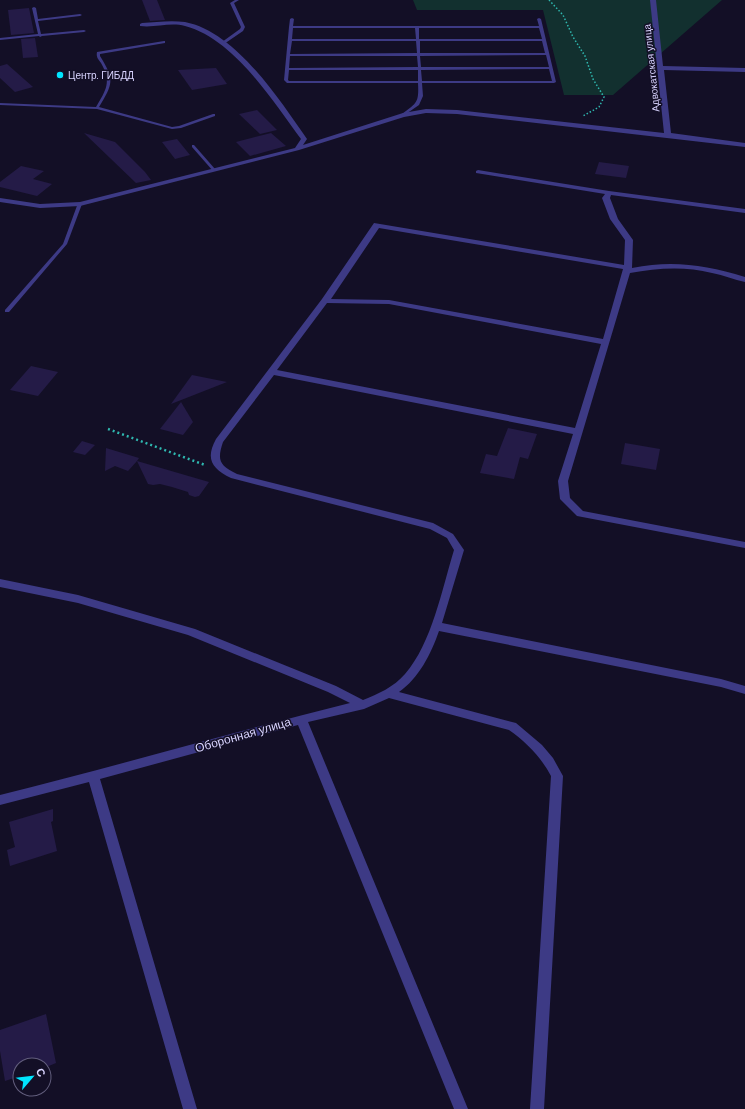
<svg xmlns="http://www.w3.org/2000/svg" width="745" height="1109" font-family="'DM Sans',sans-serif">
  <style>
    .green { fill: #12302f }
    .building { fill: #241b47 }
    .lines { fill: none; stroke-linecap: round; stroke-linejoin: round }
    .path-far1 { stroke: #2fb8b0; stroke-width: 1.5; stroke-dasharray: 1.5 2; stroke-linecap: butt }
    .path { stroke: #2fb8b0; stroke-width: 2.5; stroke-dasharray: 2 3; stroke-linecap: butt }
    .lane { fill: #3d3a85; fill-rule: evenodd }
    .street { fill: #3d3a85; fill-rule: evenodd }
    .poi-dot { fill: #00e5ff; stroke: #130f26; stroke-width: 1.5 }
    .labels { text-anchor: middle; stroke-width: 3; stroke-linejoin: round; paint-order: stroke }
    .far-street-label { font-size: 10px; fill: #d9d4ff; stroke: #130f26 }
    .far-poi-label { font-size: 10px; fill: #d9d4ff; stroke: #130f26; text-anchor: start }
    .street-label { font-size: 12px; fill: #d9d4ff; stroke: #130f26 }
  </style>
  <rect width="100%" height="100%" fill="#130f26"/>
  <polygon class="green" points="413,0 722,0 613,95 564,95 543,10 417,10"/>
  <g class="building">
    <polygon points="142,0 157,0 165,20 150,21"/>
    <polygon points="29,8 34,33 11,35 8,10"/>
    <polygon points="35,38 38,57 23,58 21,39"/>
    <polygon points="7,64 33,87 15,92 0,78 0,66"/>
    <polygon points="216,68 227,84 192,90 178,70"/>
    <polygon points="257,110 277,130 260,134 239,114"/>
    <polygon points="84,133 115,142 145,172 151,180 136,183"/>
    <polygon points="271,133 286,146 250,156 236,142"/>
    <polygon points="177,139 190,155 175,159 162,142"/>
    <polygon points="599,162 629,166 626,178 595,174"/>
    <polygon points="21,166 44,171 33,179 52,184 37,196 0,187 0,182"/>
    <polygon points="31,366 58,372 38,396 10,390"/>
    <polygon points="192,375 227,382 171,404"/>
    <polygon points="181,402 193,422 183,435 160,429"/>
    <polygon points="508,428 537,434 528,459 520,457 514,479 480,473 486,454 497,456"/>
    <polygon points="82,441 95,445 85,455 73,452"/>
    <polygon points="625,443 660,449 656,470 621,464"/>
    <polygon points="106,448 139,458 137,461 209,482 199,496 195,497 189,495 188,492 172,487 160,484 153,485 148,484 137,461 128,471 115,466 105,471"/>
    <polygon points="53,809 53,821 51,822 57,851 10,866 7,850 15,847 9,822"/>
    <polygon points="46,1014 56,1063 44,1068 44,1065 20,1065 20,1076 5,1081 0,1051 0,1030"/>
  </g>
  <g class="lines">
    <polyline class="path-far1" points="549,0 563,15 573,37 585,56 593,79 604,97 599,107 583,116"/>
    <polyline class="path" points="108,429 205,465"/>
    <g class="lane">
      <polygon points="235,0 239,0 234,3 245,27 243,31 224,44 222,44 222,42 240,29 241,27 230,3"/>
      <polygon points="34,7 36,8 38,19 80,14 82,15 80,16 38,21 41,34 84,30 86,31 84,32 42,36 40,37 39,36 0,40 0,38 38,34 32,8"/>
      <path d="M 292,18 L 294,19 L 293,26 L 539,26 L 537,19 L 539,18 L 541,19 L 556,82 L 554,83 L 422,83 L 423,96 L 419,105 L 403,116 L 401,115 L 402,114 C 417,103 419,103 418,83 L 287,83 L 284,80 L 289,27 L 290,19 ZM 293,28 L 415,28 L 416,39 L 292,39 ZM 419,28 L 539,28 L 542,39 L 419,39 ZM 292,41 L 416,41 L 417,53 L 290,54 ZM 420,41 L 542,41 L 545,53 L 420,53 ZM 546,55 L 549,67 L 421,67 L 420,56 ZM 290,56 L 417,56 L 418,67 L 289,68 ZM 549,69 L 552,81 L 422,81 L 421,70 ZM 289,70 L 418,70 L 418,81 L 289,81 L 288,80 Z"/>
      <path d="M 164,41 L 165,41 L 165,43 L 100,54 L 100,56 C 115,80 113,84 99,107 L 172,127 L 179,126 L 213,114 L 215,114 L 215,116 L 181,128 L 172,129 L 97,109 L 0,105 L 0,103 L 96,107 C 106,90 112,82 101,63 C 98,59 96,57 97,52 Z"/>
      <polygon points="192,145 194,145 215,169 215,171 213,171 192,147"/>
      <polygon points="78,203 82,204 67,244 9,312 5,312 5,310 63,244"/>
    </g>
    <g class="street">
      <path d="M 650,0 L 656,0 L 663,66 L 745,68 L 745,72 L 664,70 L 671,133 L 745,143 L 745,147 L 457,114 L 426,113 L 404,117 L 299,150 L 80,206 L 40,208 L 0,202 L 0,198 L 40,204 L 80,202 L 295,148 L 301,139 C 272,100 234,39 185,26 C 170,22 155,28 140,26 L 140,24 L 142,23 C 156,22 171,20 185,22 C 236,32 279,99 307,139 L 303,145 L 403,113 L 426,109 L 457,110 L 664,133 Z"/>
      <path d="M 478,170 L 609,191 L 745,209 L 745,213 L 611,195 L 610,198 L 618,219 L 633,240 L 632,268 C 673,260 705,265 745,277 L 745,282 C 734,280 724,275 712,273 C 685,266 657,268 630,273 L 568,481 L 570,498 L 583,511 L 745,542 L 745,548 L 577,516 L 560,499 L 558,481 L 573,434 L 274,375 L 223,442 C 217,460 219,465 237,474 L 433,523 L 453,534 L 464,550 L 442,623 L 721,679 L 745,686 L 745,694 L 721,687 L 439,631 C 431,654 419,678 399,692 L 516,723 L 542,745 L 553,758 L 563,776 L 544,1109 L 530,1109 L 551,776 C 541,757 526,742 509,730 L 389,698 L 364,709 L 308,722 L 468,1109 L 454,1109 L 298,725 L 100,779 L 197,1109 L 183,1109 L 89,782 L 0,805 L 0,795 C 117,766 233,732 350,703 L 328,692 L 188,635 L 78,603 L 0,587 L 0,579 L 78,595 L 195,629 L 336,686 L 363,700 C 378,694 394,687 405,674 C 432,643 442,589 454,550 L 447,538 L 430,529 L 231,478 C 212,469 205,459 216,439 L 322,299 L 374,223 L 624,265 L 625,240 L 610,219 L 602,198 L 605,194 L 476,173 L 476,171 ZM 379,228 L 623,269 L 603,339 L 389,300 L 331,299 ZM 327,303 L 389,304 L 601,344 L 575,428 L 277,370 Z"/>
    </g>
  </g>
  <circle class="poi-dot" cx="60" cy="75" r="4"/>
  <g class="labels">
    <g class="far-street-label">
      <text transform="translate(651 68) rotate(-96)" y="4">Адвокатская улица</text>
    </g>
    <g class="far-poi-label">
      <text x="68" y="79">Центр. ГИБДД</text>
    </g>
    <g class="street-label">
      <text transform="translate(243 735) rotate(-16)" y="4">Оборонная улица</text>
    </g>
  </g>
  <g transform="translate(32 1077) rotate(62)"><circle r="19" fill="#130f26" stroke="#625e7d"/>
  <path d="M0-3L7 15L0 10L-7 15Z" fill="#00e5ff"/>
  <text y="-6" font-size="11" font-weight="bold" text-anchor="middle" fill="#d9d4ff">С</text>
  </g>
</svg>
